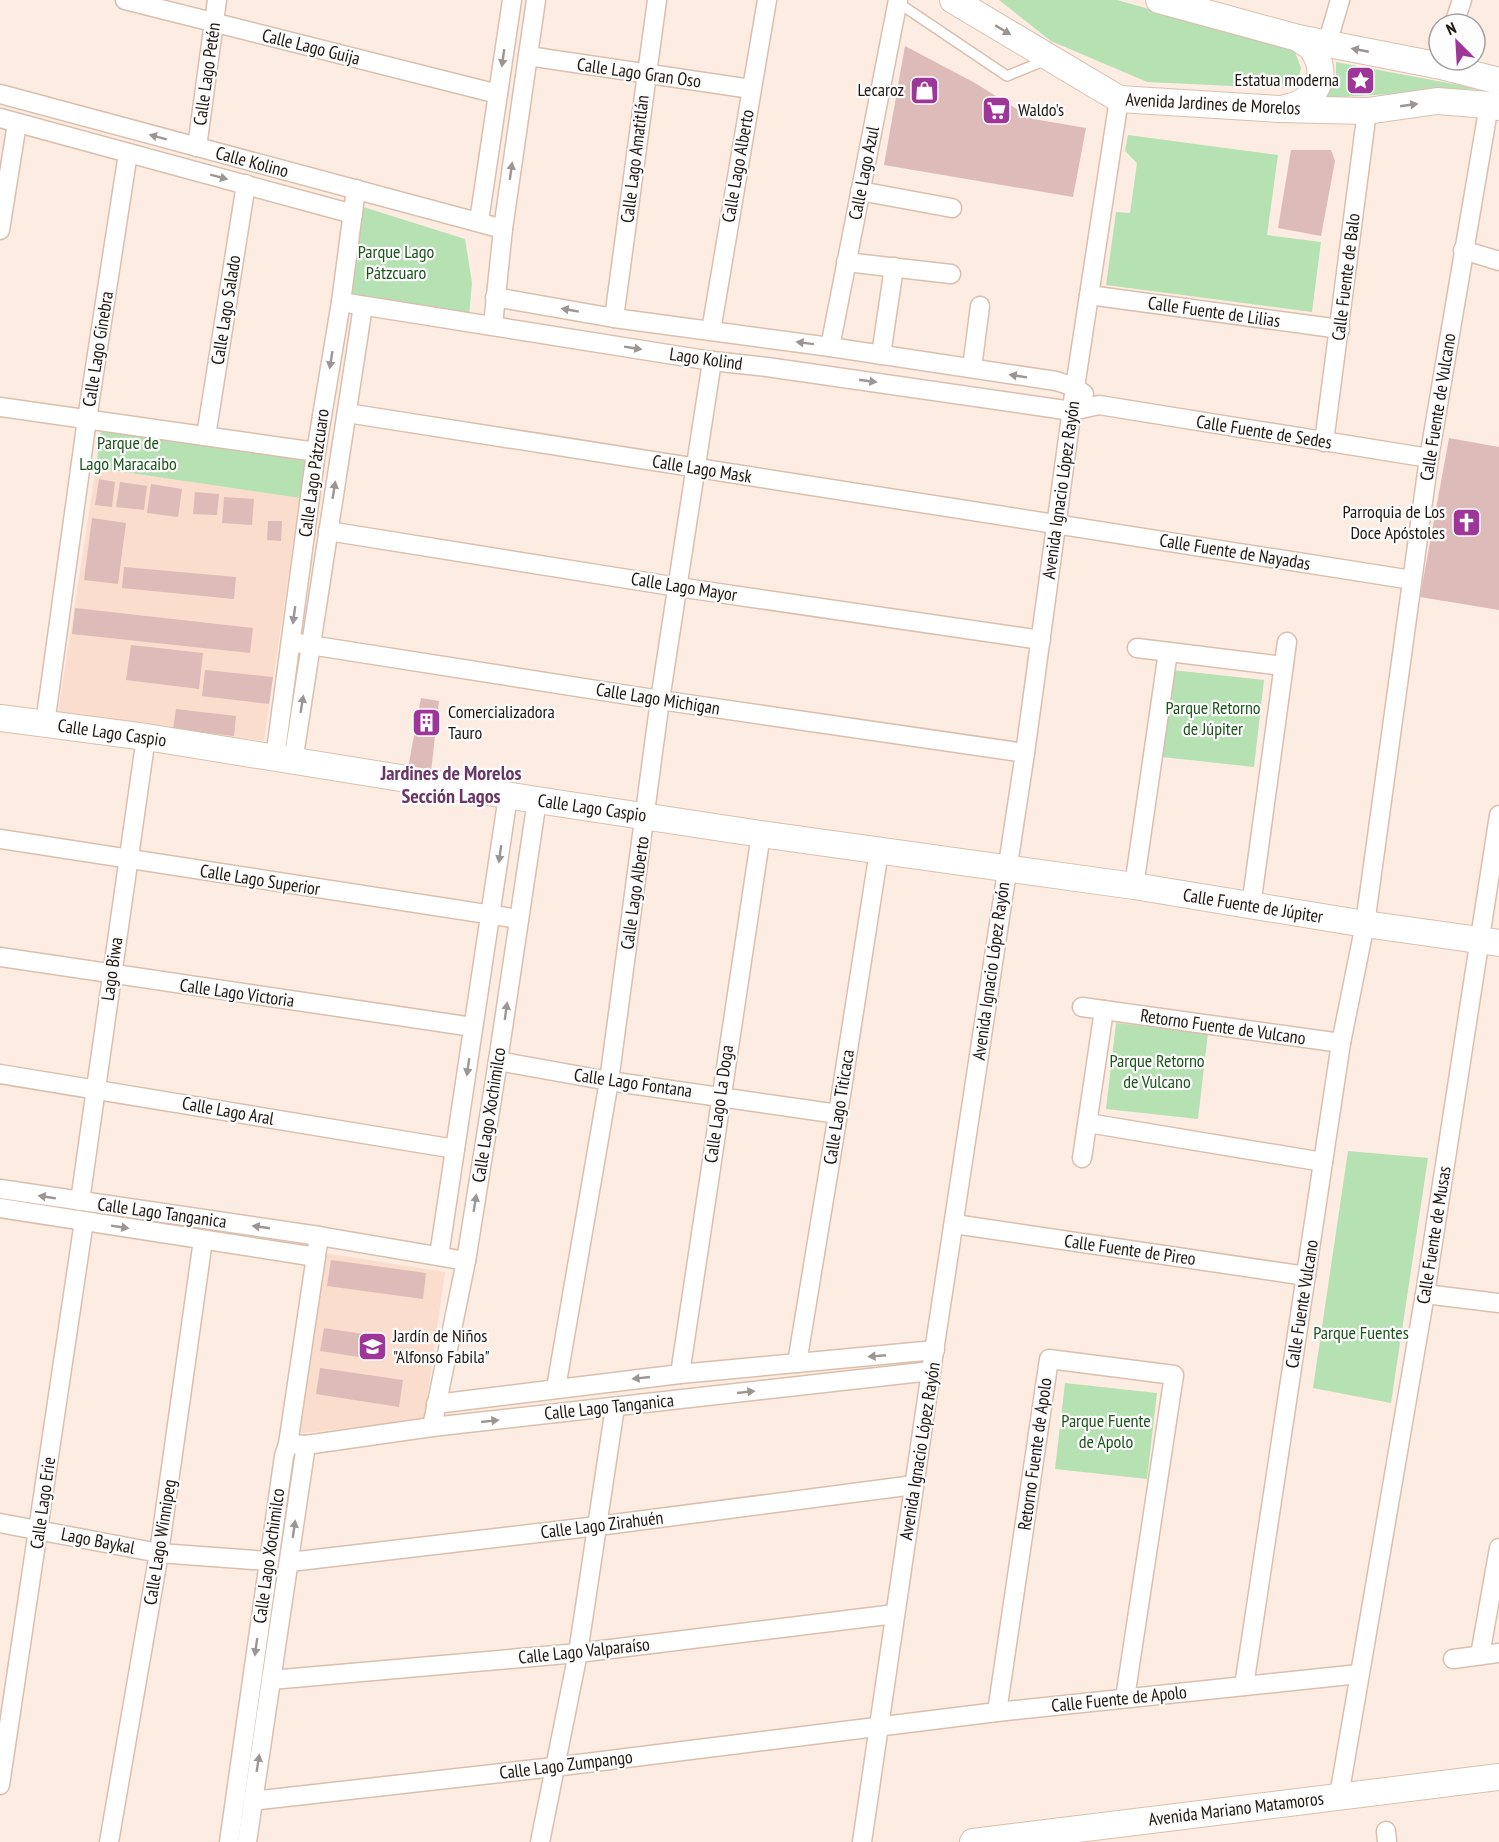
<svg xmlns="http://www.w3.org/2000/svg" width="1499" height="1842" font-family="'PT Sans Narrow',sans-serif">
  <style>
    .built { fill: #faddcc }
    .green { fill: #b6e1b3 }
    .building { fill: #ddbbb8 }
    .lines { fill: none; stroke-linecap: round; stroke-linejoin: round }
    .lane-casing { stroke: #dabfae; stroke-width: 12 }
    .street-casing { stroke: #dabfae; stroke-width: 21 }
    .secondary-casing { stroke: #dabfae; stroke-width: 28 }
    .lane { stroke: #fff; stroke-width: 9 }
    .street { stroke: #fff; stroke-width: 18 }
    .secondary { stroke: #fff; stroke-width: 26 }
    .oneway { fill: #9b9693 }
    .labels { text-anchor: middle; stroke-width: 4.5; stroke-linejoin: round; paint-order: stroke }
    .street-label { font-size: 18px; fill: #201610; stroke: #fdfdfd }
    .poi-label { font-size: 18px; fill: #201610; stroke: #fdfdfd; text-anchor: end }
    .park-label { font-size: 18px; fill: #1b541a; stroke: #fdfdfd }
    .neighbourhood-label { font-size: 20px; font-weight: bold; fill: #6a3667; stroke: #fdfdfd }
  </style>
  <rect width="100%" height="100%" fill="#fdece2"/>
  <g class="built">
    <polygon points="96,468 300,498 264,741 58,713"/>
    <polygon points="325,1253 445,1272 424,1420 296,1434"/>
  </g>
  <g class="green">
    <polygon points="999,0 1117,0 1271,43 1295,52 1301,68 1297,83 1254,87 1147,82 1051,41"/>
    <polygon points="1336,62 1480,89 1322,98 1336,81"/>
    <polygon points="1128,135 1278,155 1267,235 1321,242 1312,312 1106,285 1116,212 1130,213 1137,163 1125,151"/>
    <polygon points="357,205 465,239 472,283 469,316 348,300"/>
    <polygon points="101,430 306,460 300,498 96,468"/>
    <polygon points="1172,670 1264,680 1254,767 1162,757"/>
    <polygon points="1116,1023 1208,1033 1198,1119 1106,1109"/>
    <polygon points="1348,1151 1428,1158 1391,1403 1313,1388"/>
    <polygon points="1065,1383 1157,1393 1147,1479 1055,1469"/>
  </g>
  <g class="building">
    <polygon points="905,46 975,83 1033,119 1086,128 1073,197 884,165"/>
    <polygon points="1291,150 1331,150 1335,161 1321,236 1278,228"/>
    <polygon points="1449,438 1499,447 1499,610 1420,597"/>
    <polygon points="99,479 115,482 112,507 95,505"/>
    <polygon points="120,482 147,486 144,510 116,507"/>
    <polygon points="151,484 182,489 178,517 147,513"/>
    <polygon points="195,492 219,494 217,515 193,514"/>
    <polygon points="224,497 254,499 252,525 222,523"/>
    <polygon points="92,518 126,523 118,584 84,580"/>
    <polygon points="268,521 282,521 281,541 267,540"/>
    <polygon points="124,567 236,577 234,599 122,588"/>
    <polygon points="75,608 253,628 250,653 72,634"/>
    <polygon points="131,645 203,653 199,689 126,680"/>
    <polygon points="205,670 273,677 269,704 202,696"/>
    <polygon points="421,698 439,701 431,772 408,768"/>
    <polygon points="176,709 236,716 234,736 173,729"/>
    <polygon points="331,1260 426,1273 423,1299 327,1286"/>
    <polygon points="324,1328 382,1337 378,1360 320,1351"/>
    <polygon points="320,1368 403,1380 399,1407 316,1394"/>
  </g>
  <g class="lines">
    <defs>
      <polyline id="lane" points="897,2 1007,76 1046,60"/>
      <g id="street">
        <polyline points="125,0 498,94"/>
        <polyline points="1454,24 1462,0"/>
        <polyline points="1327,44 1340,0"/>
        <polyline points="528,56 751,89"/>
        <polyline points="0,94 503,229"/>
        <polyline points="0,118 353,214"/>
        <polyline points="197,147 217,0"/>
        <polyline points="860,191 952,208"/>
        <polyline points="479,221 512,0"/>
        <polyline points="0,230 17,123"/>
        <polyline points="1463,250 1499,261"/>
        <polyline points="846,262 951,274"/>
        <polyline points="1089,295 1340,329"/>
        <polyline points="495,297 614,318 830,347 1056,381 1075,387 1084,394"/>
        <polyline points="341,302 712,361 767,367 1072,411 1099,405 1429,458"/>
        <polyline points="614,318 657,0"/>
        <polyline points="493,325 503,229 536,0"/>
        <polyline points="711,331 767,0"/>
        <polyline points="830,347 898,0"/>
        <polyline points="881,355 894,267"/>
        <polyline points="972,368 980,306"/>
        <polyline points="0,407 316,452"/>
        <polyline points="347,413 1412,580"/>
        <polyline points="206,436 246,184"/>
        <polyline points="1324,442 1367,111"/>
        <polyline points="328,531 678,587 1041,640"/>
        <polyline points="291,642 660,700 1025,753"/>
        <polyline points="1137,648 1283,666"/>
        <polyline points="45,724 87,419 128,153"/>
        <polyline points="275,758 316,452 341,302 356,189"/>
        <polyline points="293,762 363,306"/>
        <polyline points="0,839 519,919"/>
        <polyline points="1134,886 1168,652"/>
        <polyline points="1251,906 1287,642"/>
        <polyline points="0,957 473,1027"/>
        <polyline points="1082,1007 1341,1043"/>
        <polyline points="498,1061 609,1081 838,1114"/>
        <polyline points="0,1074 455,1149"/>
        <polyline points="1088,1123 1323,1162"/>
        <polyline points="1082,1158 1104,1010"/>
        <polyline points="0,1189 319,1236 466,1261"/>
        <polyline points="80,1201 146,737"/>
        <polyline points="0,1208 316,1257"/>
        <polyline points="954,1224 1306,1276"/>
        <polyline points="439,1256 508,796"/>
        <polyline points="1425,1294 1499,1303"/>
        <polyline points="797,1363 838,1114 879,851"/>
        <polyline points="680,1374 761,834"/>
        <polyline points="556,1388 609,1081 660,700 712,361"/>
        <polyline points="436,1404 680,1374 935,1350"/>
        <polyline points="432,1427 466,1261 498,1061 537,800"/>
        <polyline points="288,1444 306,1445 432,1427 931,1371"/>
        <polyline points="0,1523 159,1553 268,1561"/>
        <polyline points="290,1562 598,1526 914,1485"/>
        <polyline points="1480,1655 1499,1548"/>
        <polyline points="1453,1659 1499,1653"/>
        <polyline points="271,1680 578,1653 895,1614"/>
        <polyline points="1244,1686 1341,1043 1365,924 1429,458 1489,105"/>
        <polyline points="997,1712 1049,1359 1174,1375 1125,1698"/>
        <polyline points="0,1785 84,1221"/>
        <polyline points="1339,1796 1425,1294 1499,815"/>
        <polyline points="252,1801 554,1767 997,1712 1359,1674"/>
        <polyline points="1386,1831 1387,1842"/>
        <polyline points="109,1842 159,1553 203,1240"/>
        <polyline points="229,1842 284,1456 288,1444 319,1236"/>
        <polyline points="247,1842 306,1445"/>
        <polyline points="540,1842 578,1653 615,1407"/>
        <polyline points="862,1842 931,1371 1025,753 1075,387 1119,99"/>
      </g>
      <g id="secondary">
        <polyline points="953,0 1119,99 1279,109 1367,111 1437,101 1489,105 1499,107"/>
        <polyline points="1159,0 1298,38 1441,66 1499,81"/>
        <path d="M 1285,108 C 1314,103 1331,77 1313,50 C 1310,45 1303,42 1298,38"/>
        <polyline points="0,718 146,737 537,800 761,834 1134,886 1365,924 1499,943"/>
        <polyline points="973,1842 1499,1777"/>
      </g>
    </defs>
    <use href="#lane" class="lane-casing"/>
    <use href="#street" class="street-casing"/>
    <use href="#secondary" class="secondary-casing"/>
    <use href="#lane" class="lane"/>
    <use href="#street" class="street"/>
    <use href="#secondary" class="secondary"/>
  </g>
  <defs><path id="oneway-solid" d="M-6-.8H1V-3.2L6.5 0L1 3.2V.8H-6Z" transform="scale(1.5)"/></defs>
  <g class="oneway">
    <use href="#oneway-solid" transform="translate(1003 30) rotate(31)"/>
    <use href="#oneway-solid" transform="translate(1360 50) rotate(-169)"/>
    <use href="#oneway-solid" transform="translate(503 58) rotate(98)"/>
    <use href="#oneway-solid" transform="translate(1409 105) rotate(-8)"/>
    <use href="#oneway-solid" transform="translate(158 137) rotate(-165)"/>
    <use href="#oneway-solid" transform="translate(511 171) rotate(-82)"/>
    <use href="#oneway-solid" transform="translate(219 177) rotate(15)"/>
    <use href="#oneway-solid" transform="translate(570 310) rotate(-170)"/>
    <use href="#oneway-solid" transform="translate(805 343) rotate(-173)"/>
    <use href="#oneway-solid" transform="translate(633 348) rotate(9)"/>
    <use href="#oneway-solid" transform="translate(331 360) rotate(99)"/>
    <use href="#oneway-solid" transform="translate(1018 376) rotate(-171)"/>
    <use href="#oneway-solid" transform="translate(868 381) rotate(8)"/>
    <use href="#oneway-solid" transform="translate(334 490) rotate(-81)"/>
    <use href="#oneway-solid" transform="translate(294 615) rotate(98)"/>
    <use href="#oneway-solid" transform="translate(302 704) rotate(-81)"/>
    <use href="#oneway-solid" transform="translate(500 854) rotate(98)"/>
    <use href="#oneway-solid" transform="translate(506 1011) rotate(-82)"/>
    <use href="#oneway-solid" transform="translate(468 1067) rotate(98)"/>
    <use href="#oneway-solid" transform="translate(47 1197) rotate(-171)"/>
    <use href="#oneway-solid" transform="translate(475 1203) rotate(-81)"/>
    <use href="#oneway-solid" transform="translate(120 1227) rotate(9)"/>
    <use href="#oneway-solid" transform="translate(261 1227) rotate(-172)"/>
    <use href="#oneway-solid" transform="translate(877 1356) rotate(175)"/>
    <use href="#oneway-solid" transform="translate(641 1378) rotate(174)"/>
    <use href="#oneway-solid" transform="translate(746 1392) rotate(-6)"/>
    <use href="#oneway-solid" transform="translate(490 1421) rotate(-6)"/>
    <use href="#oneway-solid" transform="translate(294 1529) rotate(-82)"/>
    <use href="#oneway-solid" transform="translate(256 1647) rotate(98)"/>
    <use href="#oneway-solid" transform="translate(258 1763) rotate(-81)"/>
  </g>
  <defs>
    <symbol id="sight-square" viewBox="-11 -11 22 22"><rect x="-9" y="-9" width="18" height="18" rx="4" fill="#9e369a" stroke="#fdfdfd"/><path d="M0-6L1.8-2.2L6-1.7L2.9 1.2L3.7 5.4L0 3.3L-3.7 5.4L-2.9 1.2L-6-1.7L-1.8-2.2Z" fill="#fff"/></symbol>
    <symbol id="shop-square" viewBox="-11 -11 22 22"><rect x="-9" y="-9" width="18" height="18" rx="4" fill="#9e369a" stroke="#fdfdfd"/><path d="M-5-2.5h2.3a2.7 3.5 0 0 1 5.4 0H5L5.5 6h-11ZM-1.5-2.5h3a1.5 2.3 0 0 0-3 0Z" fill="#fff"/></symbol>
    <symbol id="supermarket-square" viewBox="-11 -11 22 22"><rect x="-9" y="-9" width="18" height="18" rx="4" fill="#9e369a" stroke="#fdfdfd"/><path d="M-6-5.5h2.5l.6 2H6L4.5 2H-2.5L-4.4-4H-6ZM-1.5 3.2a1.3 1.3 0 1 0 .1 0ZM3 3.2a1.3 1.3 0 1 0 .1 0Z" fill="#fff"/></symbol>
    <symbol id="church-square" viewBox="-11 -11 22 22"><rect x="-9" y="-9" width="18" height="18" rx="4" fill="#9e369a" stroke="#fdfdfd"/><path d="M-1.2-6h2.4v3.5h3.3v2.4h-3.3V6h-2.4V-.1h-3.3v-2.4h3.3Z" fill="#fff"/></symbol>
    <symbol id="building-square" viewBox="-11 -11 22 22"><rect x="-9" y="-9" width="18" height="18" rx="4" fill="#9e369a" stroke="#fdfdfd"/><path d="M-4-6H4V6H1V3H-1V6H-4ZM-2.5-4.3h1.7v1.8h-1.7ZM.8-4.3h1.7v1.8H.8ZM-2.5-1h1.7V.8h-1.7ZM.8-1h1.7V.8H.8Z" fill="#fff"/></symbol>
    <symbol id="school-square" viewBox="-11 -11 22 22"><rect x="-9" y="-9" width="18" height="18" rx="4" fill="#9e369a" stroke="#fdfdfd"/><path d="M0-5L7-2L0 1L-7-2ZM-4 1L0 2.5L4 1V4Q0 6-4 4Z" fill="#fff"/></symbol>
  </defs>
  <g fill-rule="evenodd">
    <use href="#sight-square" x="1344" y="64" width="33" height="33"/>
    <use href="#shop-square" x="908" y="74" width="33" height="33"/>
    <use href="#supermarket-square" x="980" y="94" width="33" height="33"/>
    <use href="#church-square" x="1450" y="506" width="33" height="33"/>
    <use href="#building-square" x="410" y="706" width="33" height="33"/>
    <use href="#school-square" x="356" y="1330" width="33" height="33"/>
  </g>
  <g class="labels">
    <g class="street-label">
      <text transform="translate(311 47) rotate(14)" y="6">Calle Lago Guija</text>
      <text transform="translate(639 73) rotate(8)" y="6">Calle Lago Gran Oso</text>
      <text transform="translate(207 74) rotate(-82)" y="6">Calle Lago Petén</text>
      <text transform="translate(1213 104) rotate(3)" y="6">Avenida Jardines de Morelos</text>
      <text transform="translate(635 159) rotate(-83)" y="6">Calle Lago Amatitlán</text>
      <text transform="translate(252 162) rotate(15)" y="6">Calle Kolino</text>
      <text transform="translate(738 166) rotate(-80)" y="6">Calle Lago Alberto</text>
      <text transform="translate(864 173) rotate(-79)" y="6">Calle Lago Azul</text>
      <text transform="translate(1346 277) rotate(-83)" y="6">Calle Fuente de Balo</text>
      <text transform="translate(226 310) rotate(-81)" y="6">Calle Lago Salado</text>
      <text transform="translate(1214 312) rotate(8)" y="6">Calle Fuente de Lilias</text>
      <text transform="translate(98 349) rotate(-81)" y="6">Calle Lago Ginebra</text>
      <text transform="translate(706 359) rotate(8)" y="6">Lago Kolind</text>
      <text transform="translate(1438 407) rotate(-81)" y="6">Calle Fuente de Vulcano</text>
      <text transform="translate(1264 432) rotate(9)" y="6">Calle Fuente de Sedes</text>
      <text transform="translate(702 469) rotate(9)" y="6">Calle Lago Mask</text>
      <text transform="translate(314 473) rotate(-82)" y="6">Calle Lago Pátzcuaro</text>
      <text transform="translate(1061 490) rotate(-82)" y="6">Avenida Ignacio López Rayón</text>
      <text transform="translate(1235 552) rotate(9)" y="6">Calle Fuente de Nayadas</text>
      <text transform="translate(684 587) rotate(9)" y="6">Calle Lago Mayor</text>
      <text transform="translate(658 699) rotate(9)" y="6">Calle Lago Michigan</text>
      <text transform="translate(112 733) rotate(8)" y="6">Calle Lago Caspio</text>
      <text transform="translate(592 808) rotate(8)" y="6">Calle Lago Caspio</text>
      <text transform="translate(260 880) rotate(9)" y="6">Calle Lago Superior</text>
      <text transform="translate(635 893) rotate(-82)" y="6">Calle Lago Alberto</text>
      <text transform="translate(1253 906) rotate(9)" y="6">Calle Fuente de Júpiter</text>
      <text transform="translate(112 969) rotate(-82)" y="6">Lago Biwa</text>
      <text transform="translate(991 971) rotate(-82)" y="6">Avenida Ignacio López Rayón</text>
      <text transform="translate(237 993) rotate(8)" y="6">Calle Lago Victoria</text>
      <text transform="translate(1223 1027) rotate(8)" y="6">Retorno Fuente de Vulcano</text>
      <text transform="translate(633 1083) rotate(8)" y="6">Calle Lago Fontana</text>
      <text transform="translate(719 1104) rotate(-82)" y="6">Calle Lago La Doga</text>
      <text transform="translate(839 1107) rotate(-81)" y="6">Calle Lago Titicaca</text>
      <text transform="translate(228 1111) rotate(10)" y="6">Calle Lago Aral</text>
      <text transform="translate(489 1115) rotate(-81)" y="6">Calle Lago Xochimilco</text>
      <text transform="translate(162 1213) rotate(8)" y="6">Calle Lago Tanganica</text>
      <text transform="translate(1434 1235) rotate(-81)" y="6">Calle Fuente de Musas</text>
      <text transform="translate(1130 1250) rotate(8)" y="6">Calle Fuente de Pireo</text>
      <text transform="translate(1302 1304) rotate(-81)" y="6">Calle Fuente Vulcano</text>
      <text transform="translate(609 1407) rotate(-6)" y="6">Calle Lago Tanganica</text>
      <text transform="translate(920 1451) rotate(-81)" y="6">Avenida Ignacio López Rayón</text>
      <text transform="translate(1035 1454) rotate(-82)" y="6">Retorno Fuente de Apolo</text>
      <text transform="translate(43 1503) rotate(-82)" y="6">Calle Lago Erie</text>
      <text transform="translate(602 1525) rotate(-7)" y="6">Calle Lago Zirahuén</text>
      <text transform="translate(98 1541) rotate(11)" y="6">Lago Baykal</text>
      <text transform="translate(160 1542) rotate(-81)" y="6">Calle Lago Winnipeg</text>
      <text transform="translate(269 1556) rotate(-82)" y="6">Calle Lago Xochimilco</text>
      <text transform="translate(584 1651) rotate(-6)" y="6">Calle Lago Valparaíso</text>
      <text transform="translate(1119 1699) rotate(-6)" y="6">Calle Fuente de Apolo</text>
      <text transform="translate(566 1765) rotate(-7)" y="6">Calle Lago Zumpango</text>
      <text transform="translate(1236 1809) rotate(-7)" y="6">Avenida Mariano Matamoros</text>
    </g>
    <g class="poi-label">
      <text x="1339" y="86">Estatua moderna</text>
      <text x="904" y="96">Lecaroz</text>
      <text x="1018" y="116" text-anchor="start">Waldo's</text>
      <text x="1445" y="518">Parroquia de Los<tspan x="1445" dy="21">Doce Apóstoles</tspan></text>
      <text x="448" y="718" text-anchor="start">Comercializadora<tspan x="448" dy="21">Tauro</tspan></text>
      <text x="393" y="1342" text-anchor="start">Jardín de Niños<tspan x="393" dy="21">"Alfonso Fabila"</tspan></text>
    </g>
    <g class="park-label">
      <text x="396" y="258">Parque Lago<tspan x="396" dy="21">Pátzcuaro</tspan></text>
      <text x="128" y="449">Parque de<tspan x="128" dy="21">Lago Maracaibo</tspan></text>
      <text x="1213" y="714">Parque Retorno<tspan x="1213" dy="21">de Júpiter</tspan></text>
      <text x="1157" y="1067">Parque Retorno<tspan x="1157" dy="21">de Vulcano</tspan></text>
      <text x="1361" y="1339">Parque Fuentes</text>
      <text x="1106" y="1427">Parque Fuente<tspan x="1106" dy="21">de Apolo</tspan></text>
    </g>
    <g class="neighbourhood-label">
      <text x="451" y="780">Jardines de Morelos<tspan x="451" dy="23">Sección Lagos</tspan></text>
    </g>
  </g>
  <g transform="translate(1457 42) rotate(336)"><circle r="28" fill="#fdfdfd" stroke="#a5a19e" stroke-width="1.5"/>
  <path d="M0-4.5L10 22L0 15L-10 22Z" fill="#9e369a"/>
  <text y="-9" font-size="16" font-weight="bold" text-anchor="middle" fill="#201610">N</text>
  </g>
</svg>
